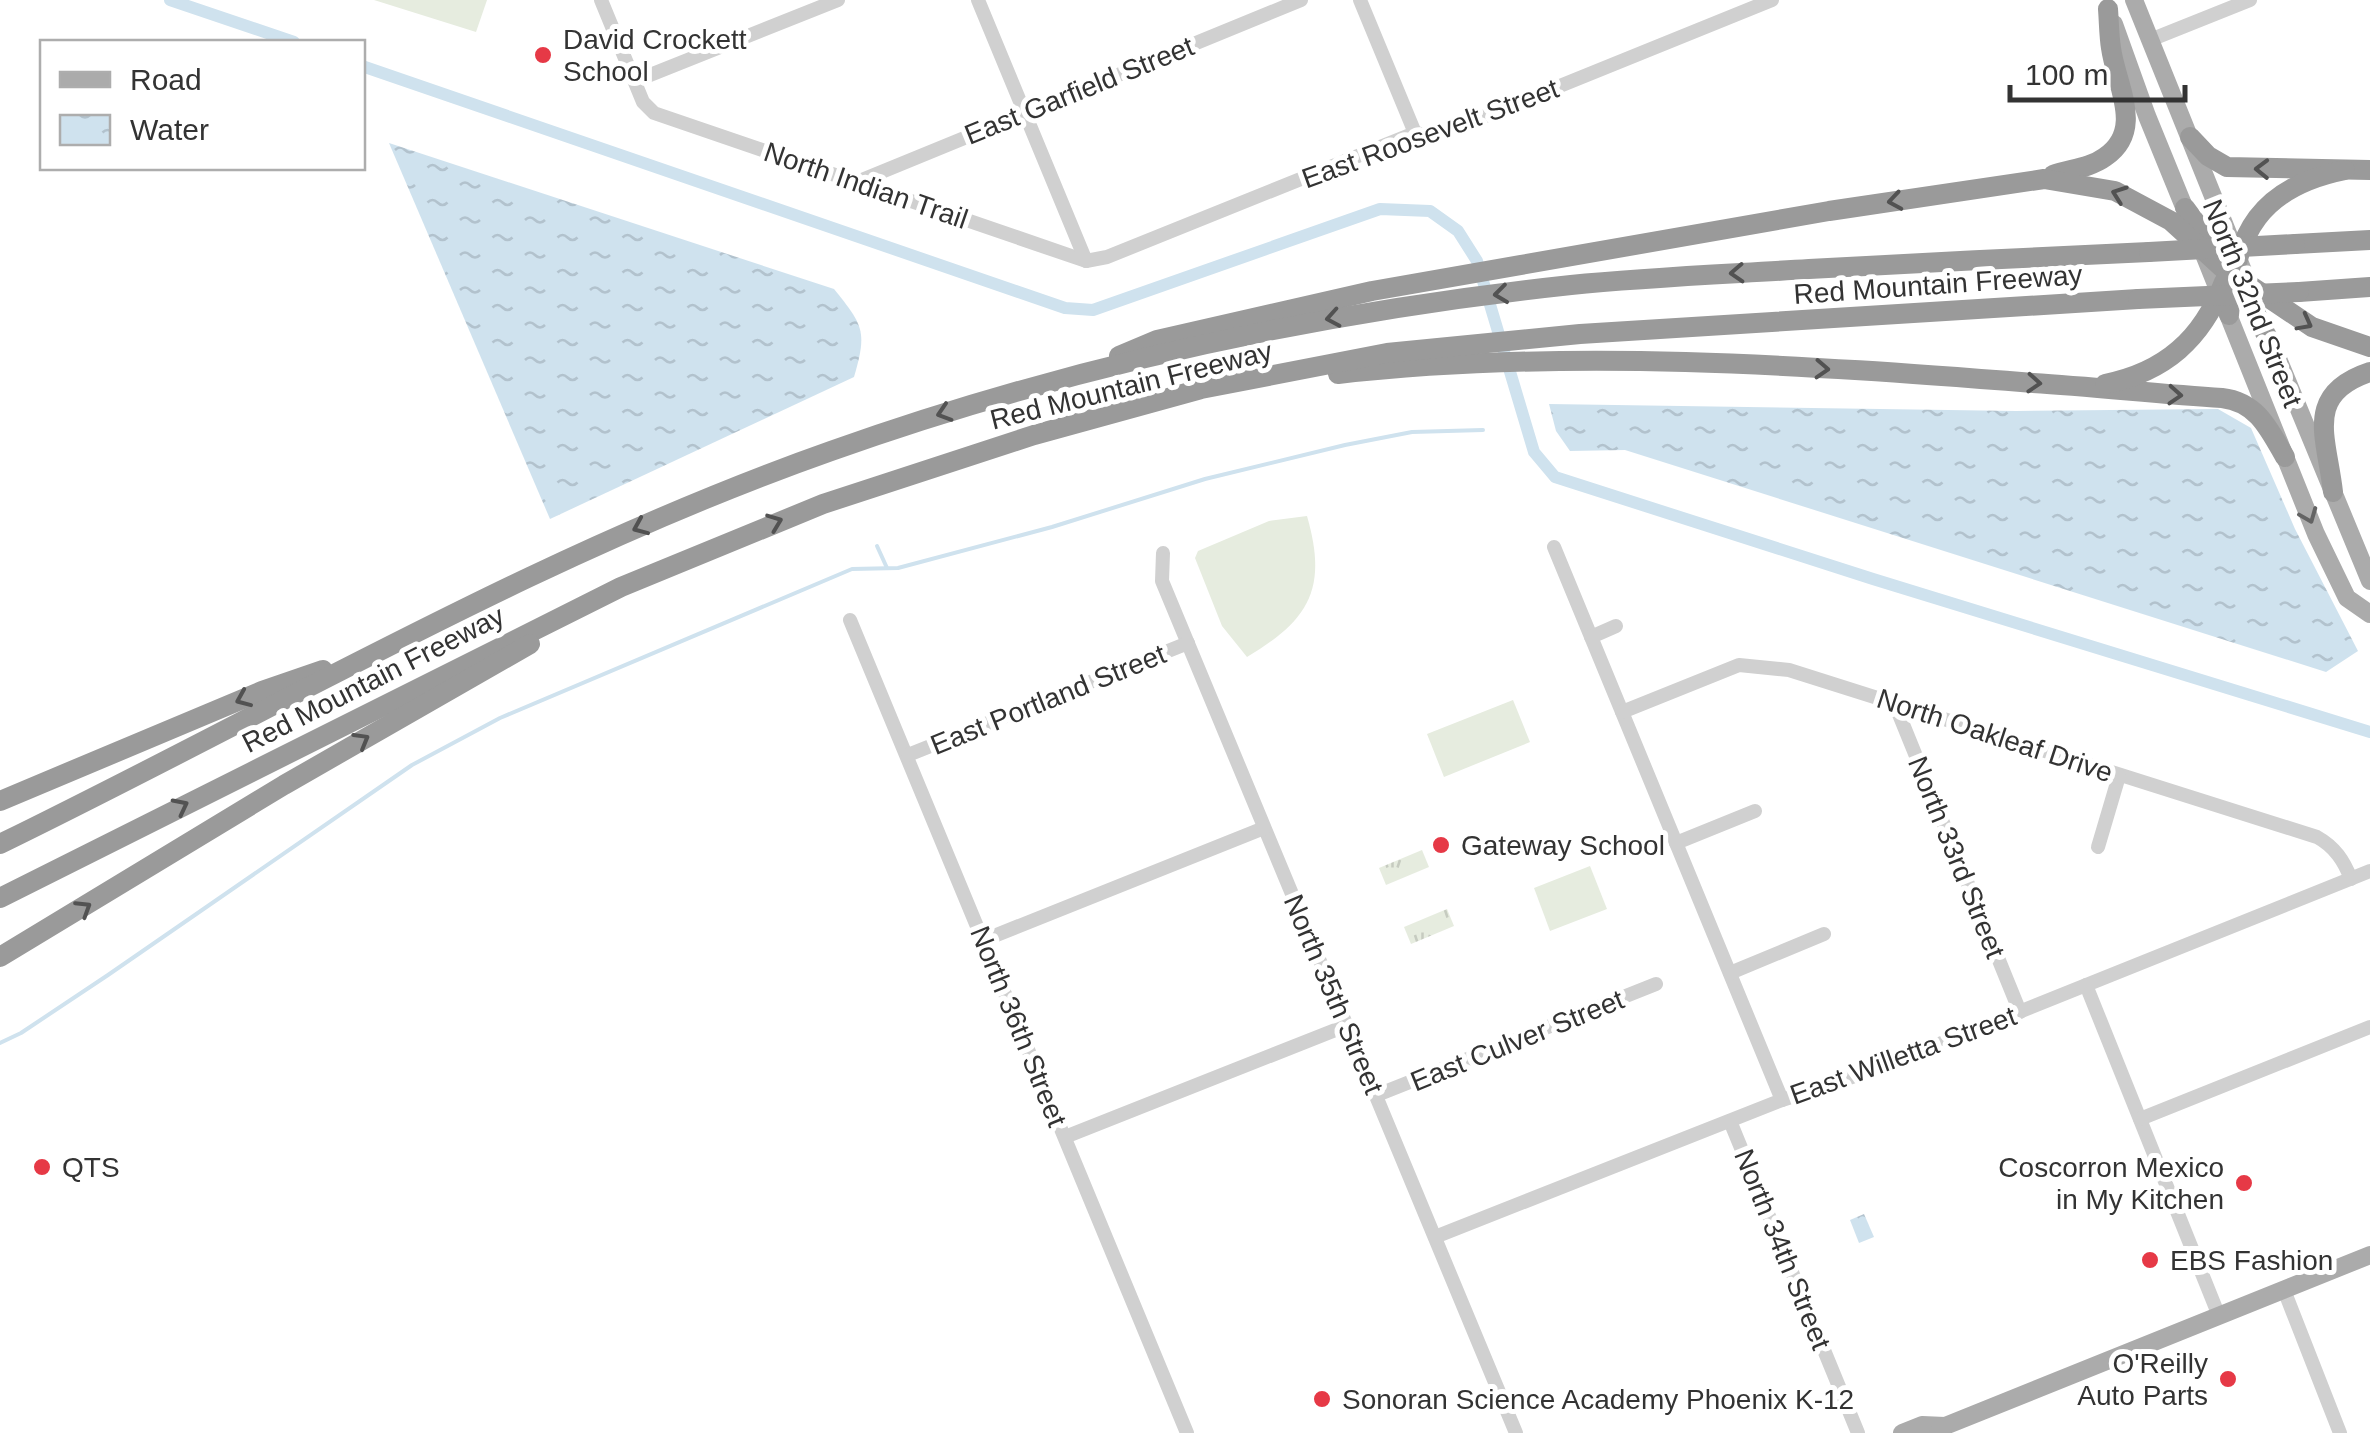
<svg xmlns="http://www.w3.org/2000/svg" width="2370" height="1433" font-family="Helvetica,sans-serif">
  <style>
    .grass { fill: url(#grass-tufts) }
    .pitch { fill: #e6ecdf }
    .water { fill: url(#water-ripples) }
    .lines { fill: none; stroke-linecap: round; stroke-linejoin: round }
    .stream { stroke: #cfe2ee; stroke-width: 4 }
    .canal { stroke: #cfe2ee; stroke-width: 12 }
    .minor { stroke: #d0d0d0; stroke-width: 14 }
    .major { stroke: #ababab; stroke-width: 18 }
    .highway { stroke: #9a9a9a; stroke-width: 20 }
    .highway-bridge { stroke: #9a9a9a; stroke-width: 20 }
    .oneway { stroke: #525252 }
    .oneway2 { stroke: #636363 }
    .poi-dot { fill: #e63946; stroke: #fff; stroke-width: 4 }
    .labels { text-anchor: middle; stroke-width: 10; stroke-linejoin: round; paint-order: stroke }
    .poi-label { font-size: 28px; fill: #333; stroke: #fff; text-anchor: start }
    .street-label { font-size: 28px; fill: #333; stroke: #fff }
  </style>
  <defs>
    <pattern id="grass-tufts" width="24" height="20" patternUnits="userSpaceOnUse" patternTransform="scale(2.5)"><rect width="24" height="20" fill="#e6ecdf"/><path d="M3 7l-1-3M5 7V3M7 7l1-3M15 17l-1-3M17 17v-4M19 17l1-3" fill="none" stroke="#c6cbc0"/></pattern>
    <pattern id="water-ripples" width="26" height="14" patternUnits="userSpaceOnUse" patternTransform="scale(2.5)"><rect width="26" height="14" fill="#cfe2ee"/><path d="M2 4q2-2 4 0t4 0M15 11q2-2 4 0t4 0" fill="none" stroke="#b2c2cd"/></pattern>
  </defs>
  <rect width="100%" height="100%" fill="#fff"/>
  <g class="grass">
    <polygon points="1422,850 1429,867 1386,885 1379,868"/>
    <polygon points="1447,909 1454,926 1411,944 1404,927"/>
  </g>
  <g class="pitch">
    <polygon points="374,0 487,0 476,32"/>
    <path d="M 1307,516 C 1328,589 1309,620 1247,657 L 1222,626 L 1195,558 L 1198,551 L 1269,521 Z"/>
    <polygon points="1513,700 1530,742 1444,777 1427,734"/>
    <polygon points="1590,866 1607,909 1550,931 1534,888"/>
  </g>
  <g class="water">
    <path d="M 389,143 L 834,289 C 864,326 867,332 854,377 L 550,519 Z"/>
    <polygon points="1549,404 2016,411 2218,409 2251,428 2295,529 2358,651 2326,672 1625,450 1570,451 1556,431"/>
    <polygon points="1864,1214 1874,1237 1859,1243 1850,1220"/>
  </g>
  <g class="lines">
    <g class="stream">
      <polyline points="877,546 887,568"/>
      <polyline points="0,1043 21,1033 108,975 412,765 500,718 852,569 898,568 1052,527 1205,479 1345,445 1412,432 1483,430"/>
    </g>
    <g class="canal">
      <polyline points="170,0 294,42"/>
      <polyline points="362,66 1065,308 1093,310 1380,209 1430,211 1458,231 1477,261 1534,452 1555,477 1873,579 2370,732"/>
    </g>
    <g class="minor">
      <polyline points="601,0 643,102 654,113 1086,261 1107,257 1415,133 1431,136 1451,130 1772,0"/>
      <polyline points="978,0 1086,261"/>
      <polyline points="1360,0 1415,133"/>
      <polyline points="2150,40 2250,0"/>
      <polyline points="635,81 838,0"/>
      <polyline points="857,182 1301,0"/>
      <polyline points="1554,547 1782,1100"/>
      <polyline points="1163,553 1162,581 1516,1433"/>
      <polyline points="850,620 1187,1433"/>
      <polyline points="1591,637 1616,626"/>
      <polyline points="1894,702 2020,1012"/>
      <path d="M 1622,712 L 1739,665 L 1789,670 L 2317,837 C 2335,847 2344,861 2351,879"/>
      <polyline points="908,755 1188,643"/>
      <polyline points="1676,843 1755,811"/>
      <polyline points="2098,847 2119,776"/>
      <polyline points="984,940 1264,828"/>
      <polyline points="1730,973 1824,934"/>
      <polyline points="2086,985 2219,1316"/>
      <polyline points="1377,1095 1656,984"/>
      <polyline points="2140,1119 2370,1027"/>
      <polyline points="1730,1121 1858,1433"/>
      <polyline points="1065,1137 1348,1025"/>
      <polyline points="1435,1237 1782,1100 1882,1067 2370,871"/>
      <polyline points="2284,1290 2340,1433"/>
    </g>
    <g class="major">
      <polyline points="2134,0 2254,298"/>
      <polyline points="2114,24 2147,116 2189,219"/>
      <polyline points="2203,252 2316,534 2347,598 2370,614"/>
      <polyline points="2269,337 2370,581"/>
      <polyline points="1902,1433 1922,1425 1945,1426"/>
      <polyline points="1938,1433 1945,1426 2370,1255"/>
    </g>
    <g class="highway">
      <polyline points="2190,137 2208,156 2227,167 2370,170"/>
      <path d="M 2053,175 C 2070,169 2090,168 2105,157 C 2145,130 2116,85 2111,48 C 2109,36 2109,22 2108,9"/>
      <polyline points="2185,208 2208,239"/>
      <polyline points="2295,244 2370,240"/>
      <polyline points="2251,286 2312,327 2370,347"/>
      <polyline points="2299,292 2370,287"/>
      <path d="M 2229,315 C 2234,232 2261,187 2345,170"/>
      <polyline points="1119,356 1157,340 1372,291 1829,211 2044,179 2115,191 2171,221 2227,272 2251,304 2273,349"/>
      <path d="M 1338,374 C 1569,348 1802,365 2033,383 C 2096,387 2159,394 2222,398 C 2257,402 2269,429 2285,457"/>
      <path d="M 2105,384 C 2165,372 2202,339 2224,282"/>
      <path d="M 2333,492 C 2327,438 2303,394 2370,372"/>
      <polyline points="0,801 262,691 323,670"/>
      <path d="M 0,844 C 275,710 541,553 831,451 C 1070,366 1319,312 1571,285 C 1650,277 1730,274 1809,269 C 1922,263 2036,257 2149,252"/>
      <polyline points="0,898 621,587 823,504 1034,435 1201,389 1387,353 1580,334 2138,299"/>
      <polyline points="0,957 284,785 530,644"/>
    </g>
    <g class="highway-bridge">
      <polyline points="2149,252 2295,244"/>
      <polyline points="2138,299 2299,292"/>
    </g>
  </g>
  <defs><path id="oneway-chevron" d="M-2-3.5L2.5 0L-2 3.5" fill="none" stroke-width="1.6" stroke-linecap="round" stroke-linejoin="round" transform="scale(2.5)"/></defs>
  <g class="oneway">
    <use href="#oneway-chevron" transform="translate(2262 169) rotate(-179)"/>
    <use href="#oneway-chevron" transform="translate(2119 194) rotate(-160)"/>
    <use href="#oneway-chevron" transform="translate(1895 201) rotate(171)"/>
    <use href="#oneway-chevron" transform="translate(1737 273) rotate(177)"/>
    <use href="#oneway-chevron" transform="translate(1501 294) rotate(173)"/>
    <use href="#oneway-chevron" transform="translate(1333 318) rotate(170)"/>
    <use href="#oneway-chevron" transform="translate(2305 323) rotate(28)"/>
    <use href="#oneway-chevron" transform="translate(1822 369) rotate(3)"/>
    <use href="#oneway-chevron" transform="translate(2034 383) rotate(4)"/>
    <use href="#oneway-chevron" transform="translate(2175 395) rotate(4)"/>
    <use href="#oneway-chevron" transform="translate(944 413) rotate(162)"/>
    <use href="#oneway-chevron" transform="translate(775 522) rotate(-21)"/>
    <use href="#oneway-chevron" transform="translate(640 527) rotate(157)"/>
    <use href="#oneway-chevron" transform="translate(243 699) rotate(157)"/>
    <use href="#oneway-chevron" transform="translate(362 740) rotate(-30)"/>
    <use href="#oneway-chevron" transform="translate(181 806) rotate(-27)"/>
    <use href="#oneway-chevron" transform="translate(84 908) rotate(-32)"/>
  </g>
  <use class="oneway2" href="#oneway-chevron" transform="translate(2309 516) rotate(68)"/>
  <g class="poi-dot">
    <circle cx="543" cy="55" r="10"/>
    <circle cx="1441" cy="845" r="10"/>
    <circle cx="42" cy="1167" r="10"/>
    <circle cx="2244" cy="1183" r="10"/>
    <circle cx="2150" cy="1260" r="10"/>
    <circle cx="2228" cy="1379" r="10"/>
    <circle cx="1322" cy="1399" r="10"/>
  </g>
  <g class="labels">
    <g class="poi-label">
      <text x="563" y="49">David Crockett<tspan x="563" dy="32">School</tspan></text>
      <text x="1461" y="855">Gateway School</text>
      <text x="62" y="1177">QTS</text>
      <text x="2224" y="1177" text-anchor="end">Coscorron Mexico<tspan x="2224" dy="32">in My Kitchen</tspan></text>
      <text x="2170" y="1270">EBS Fashion</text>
      <text x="2208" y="1373" text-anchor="end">O'Reilly<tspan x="2208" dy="32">Auto Parts</tspan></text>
      <text x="1342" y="1409">Sonoran Science Academy Phoenix K-12</text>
    </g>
    <g class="street-label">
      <text transform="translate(1079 90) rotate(-22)" y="10">East Garfield Street</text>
      <text transform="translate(1430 133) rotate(-20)" y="10">East Roosevelt Street</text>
      <text transform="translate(866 185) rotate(19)" y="10">North Indian Trail</text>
      <text transform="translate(1938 284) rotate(-4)" y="10">Red Mountain Freeway</text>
      <text transform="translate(2253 303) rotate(68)" y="10">North 32nd Street</text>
      <text transform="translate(1131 385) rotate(-14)" y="10">Red Mountain Freeway</text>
      <text transform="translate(373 679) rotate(-27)" y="10">Red Mountain Freeway</text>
      <text transform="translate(1048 699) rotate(-22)" y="10">East Portland Street</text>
      <text transform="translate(1995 735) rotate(18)" y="10">North Oakleaf Drive</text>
      <text transform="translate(1957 857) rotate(68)" y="10">North 33rd Street</text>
      <text transform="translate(1334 994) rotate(67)" y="10">North 35th Street</text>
      <text transform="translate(1019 1026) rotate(68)" y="10">North 36th Street</text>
      <text transform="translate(1517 1040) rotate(-22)" y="10">East Culver Street</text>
      <text transform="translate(1903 1055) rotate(-20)" y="10">East Willetta Street</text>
      <text transform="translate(1783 1249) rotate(68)" y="10">North 34th Street</text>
    </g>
  </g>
  <rect x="40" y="40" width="325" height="130" fill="#ffffff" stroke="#adadad" stroke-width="2.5"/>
  <rect x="60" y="72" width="50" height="15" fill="#ababab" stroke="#adadad" stroke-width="2.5"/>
  <text x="130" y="90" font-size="30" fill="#333333">Road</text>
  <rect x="60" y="115" width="50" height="30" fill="url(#water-ripples)" stroke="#adadad" stroke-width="2.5"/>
  <text x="130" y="140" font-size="30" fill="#333333">Water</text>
  <path d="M2010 85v15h175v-15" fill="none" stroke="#333333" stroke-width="5"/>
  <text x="2025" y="85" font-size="30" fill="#333333" stroke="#ffffff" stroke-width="8" paint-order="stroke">100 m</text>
</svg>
